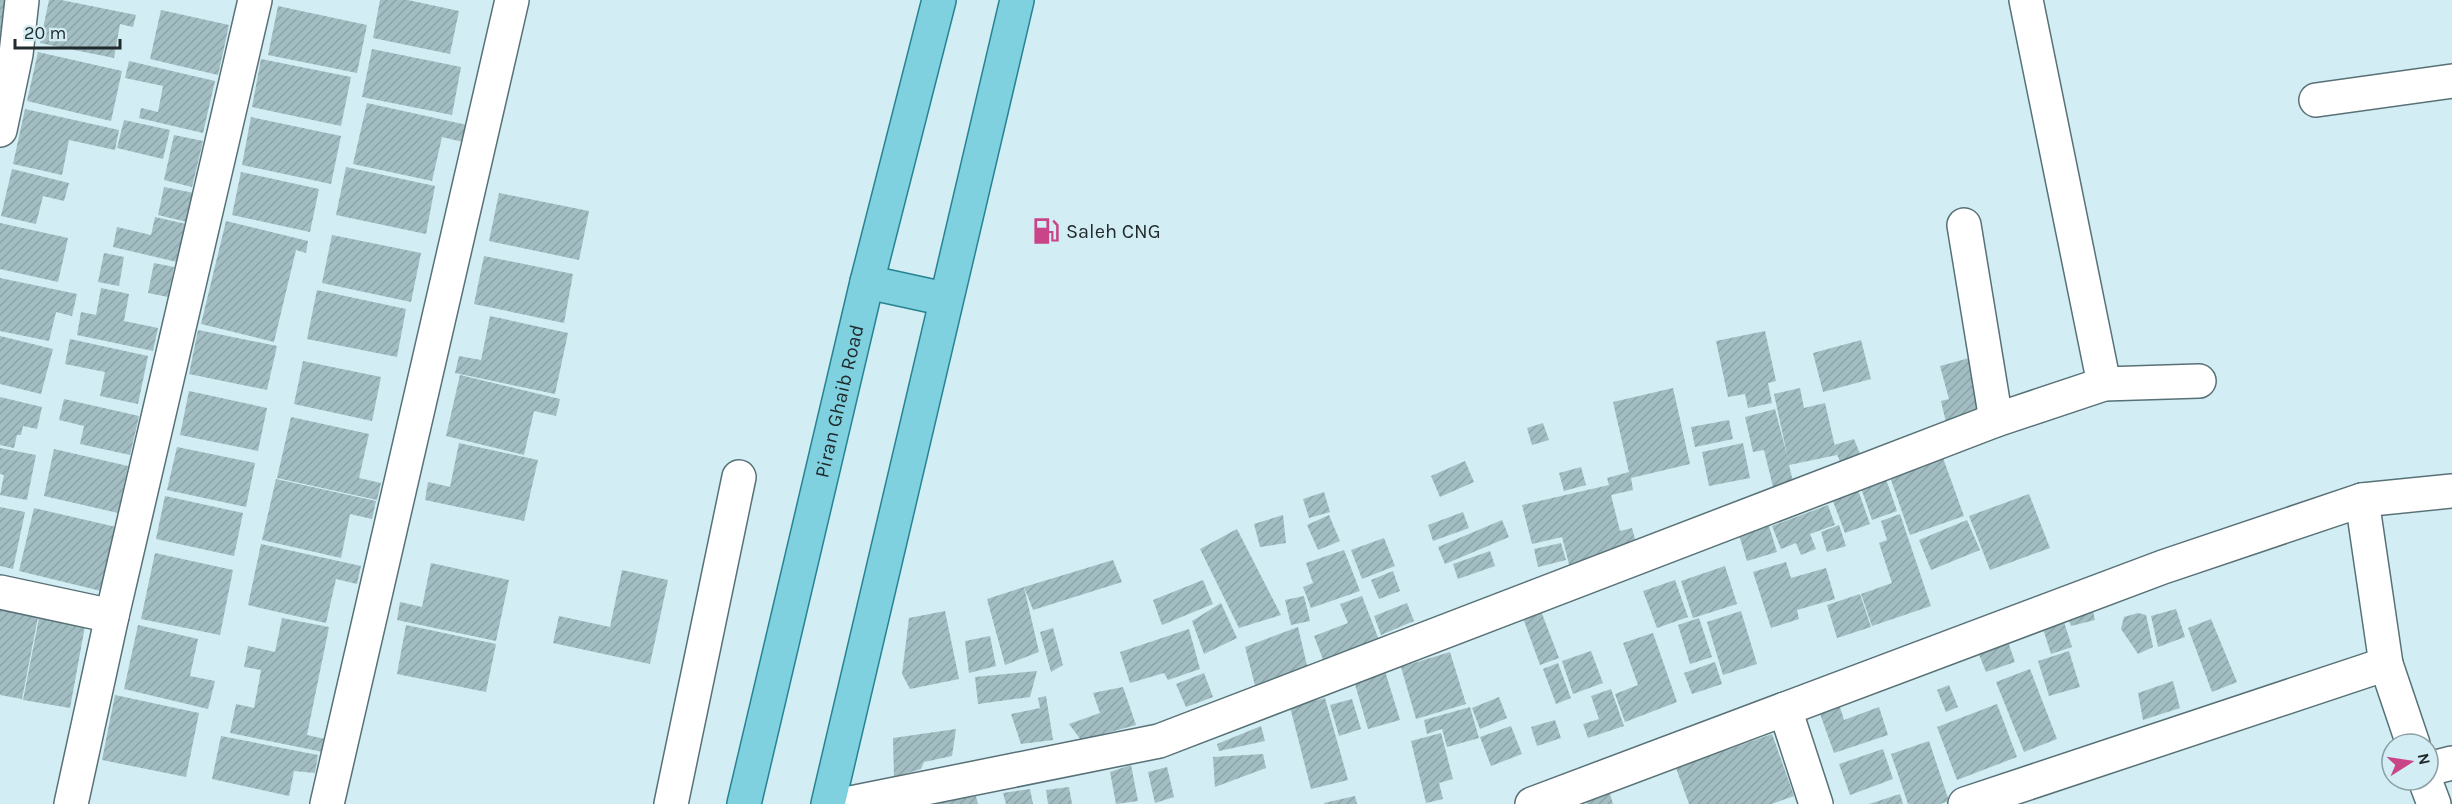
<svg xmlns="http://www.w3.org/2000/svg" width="2452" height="804" font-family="Karla,sans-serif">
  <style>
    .building { fill: url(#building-hatch) }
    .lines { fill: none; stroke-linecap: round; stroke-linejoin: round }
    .minor-casing { stroke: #587176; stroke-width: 36 }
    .major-casing { stroke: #278392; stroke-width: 36 }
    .minor { stroke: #fff; stroke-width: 33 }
    .major { stroke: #7fd1df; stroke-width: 33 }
    .labels { text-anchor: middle; stroke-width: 4.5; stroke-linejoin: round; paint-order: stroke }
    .poi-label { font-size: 20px; fill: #212b2d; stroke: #d2edf3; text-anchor: start }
    .street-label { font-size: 20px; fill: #212b2d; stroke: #d2edf3 }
  </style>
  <defs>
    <pattern id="building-hatch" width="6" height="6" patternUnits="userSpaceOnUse" patternTransform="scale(1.5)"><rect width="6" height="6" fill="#a3bec3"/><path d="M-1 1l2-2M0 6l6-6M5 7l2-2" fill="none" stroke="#8ca3a8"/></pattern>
  </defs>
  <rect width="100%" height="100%" fill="#d2edf3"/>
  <g class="building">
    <polygon points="0,0 11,0 5,37 0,36"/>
    <polygon points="49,0 61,0 136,15 133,27 120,24 114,58 40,43"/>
    <polygon points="380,0 408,0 459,11 450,54 373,38"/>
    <polygon points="278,6 367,25 357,73 268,55"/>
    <polygon points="161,10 229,25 218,75 150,59"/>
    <polygon points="372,49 461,67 452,115 362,97"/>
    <polygon points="38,52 122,71 111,121 27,101"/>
    <polygon points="261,59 351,77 341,126 252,107"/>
    <polygon points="129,61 215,81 203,133 139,118 141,108 158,112 163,86 125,78"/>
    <polygon points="367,103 467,125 463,142 442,137 432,181 353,164"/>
    <polygon points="25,109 119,130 115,150 69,140 62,175 13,164"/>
    <polygon points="251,117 341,136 331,184 242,165"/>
    <polygon points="124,120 170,130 163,159 117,148"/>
    <polygon points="174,135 203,141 192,187 164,180"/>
    <polygon points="346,167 435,186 426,234 336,215"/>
    <polygon points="12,169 69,183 64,201 43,196 36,224 1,216"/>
    <polygon points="241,172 319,189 310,232 232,215"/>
    <polygon points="164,187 194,193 187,222 158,215"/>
    <polygon points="499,193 589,211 579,260 489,241"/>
    <polygon points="155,217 186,224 177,262 113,247 117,227 151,235"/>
    <polygon points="226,221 308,241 306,253 296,250 274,342 201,324"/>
    <polygon points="0,223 68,238 58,282 0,269"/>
    <polygon points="332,235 421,253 411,302 322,283"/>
    <polygon points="104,253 124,257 119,286 98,282"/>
    <polygon points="484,256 573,274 564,323 474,304"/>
    <polygon points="154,263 174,267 168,297 148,293"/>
    <polygon points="0,278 77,294 72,316 56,312 49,341 0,331"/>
    <polygon points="101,288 129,294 124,321 158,328 153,351 77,335 81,312 96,315"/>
    <polygon points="317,290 406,309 397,357 307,339"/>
    <polygon points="490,316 568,333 555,394 455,373 459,356 481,360"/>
    <polygon points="198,330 277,346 267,390 189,374"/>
    <polygon points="1765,331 1776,381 1768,383 1772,403 1748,408 1745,394 1728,397 1716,341"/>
    <polygon points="0,336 53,349 41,394 0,384"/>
    <polygon points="70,339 148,356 138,404 100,396 105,372 65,364"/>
    <polygon points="1861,340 1871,379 1823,392 1813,353"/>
    <polygon points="1973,357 1988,416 1947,427 1941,401 1949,399 1940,366"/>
    <polygon points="303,361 381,377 372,421 294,404"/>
    <polygon points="460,375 560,399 556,416 534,411 524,455 446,436"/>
    <polygon points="1673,388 1690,464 1631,478 1633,490 1611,495 1620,531 1632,528 1637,547 1571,572 1562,537 1532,544 1522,505 1609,485 1607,478 1629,472 1613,402"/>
    <polygon points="1800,388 1804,408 1825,403 1837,455 1789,465 1794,486 1774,491 1764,450 1753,452 1745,417 1775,409 1788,459 1774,394"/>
    <polygon points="189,391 267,408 258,451 180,435"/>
    <polygon points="0,397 42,407 37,429 23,426 21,435 17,435 14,448 0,445"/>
    <polygon points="64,399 139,416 130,455 80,444 84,426 59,420"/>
    <polygon points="291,417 369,434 359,478 381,483 377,500 277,478"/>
    <polygon points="1729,420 1733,439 1695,447 1691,427"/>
    <polygon points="1543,423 1549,440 1532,445 1527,428"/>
    <polygon points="1854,439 1860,454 1843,471 1834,445"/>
    <polygon points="459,443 538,460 524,521 425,500 428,482 450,487"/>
    <polygon points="1743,443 1750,478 1709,486 1702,452"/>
    <polygon points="177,447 255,463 246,507 167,490"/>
    <polygon points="0,448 36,455 27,500 0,495 4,475 0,474"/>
    <polygon points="54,449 128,466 118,513 44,496"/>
    <polygon points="1943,458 1964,516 1910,535 1890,477"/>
    <polygon points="1465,461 1474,482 1440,497 1431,476"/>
    <polygon points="1581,467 1586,485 1564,491 1559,473"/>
    <polygon points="1885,476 1897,511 1872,520 1860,485"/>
    <polygon points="276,479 376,501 372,519 350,514 341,558 262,540"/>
    <polygon points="1857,487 1870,524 1845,533 1831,496"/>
    <polygon points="1324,492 1330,512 1309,518 1303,499"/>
    <polygon points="2029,494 2050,548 1990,570 1969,516"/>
    <polygon points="165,496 243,513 234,556 156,539"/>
    <polygon points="1828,505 1835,525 1810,534 1816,549 1801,555 1796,543 1781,549 1772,526"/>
    <polygon points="0,507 25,512 13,569 0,566"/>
    <polygon points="34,508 116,527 101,591 19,571"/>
    <polygon points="1463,512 1469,528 1433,541 1428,525"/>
    <polygon points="1900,514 1931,606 1872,626 1861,594 1892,583 1879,543 1887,540 1881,521"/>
    <polygon points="1283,515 1286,543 1260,547 1254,524"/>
    <polygon points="1329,515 1340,541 1318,550 1307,525"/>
    <polygon points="1502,520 1509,537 1445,564 1438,547"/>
    <polygon points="1967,520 1980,550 1931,570 1919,540"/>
    <polygon points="1839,525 1846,546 1827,552 1821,532"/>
    <polygon points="1769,526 1777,552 1747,561 1739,535"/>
    <polygon points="1237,529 1281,615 1239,628 1200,549"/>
    <polygon points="1384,538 1395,566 1362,579 1351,550"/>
    <polygon points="1561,543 1566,560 1538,567 1534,549"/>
    <polygon points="261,544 361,566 357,584 336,579 326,623 248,605"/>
    <polygon points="1344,550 1360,591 1311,608 1303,587 1313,583 1306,563"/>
    <polygon points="1490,551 1495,566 1458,579 1453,564"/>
    <polygon points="155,553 233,570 220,635 141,619"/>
    <polygon points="1113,560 1122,582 1033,610 1024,587"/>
    <polygon points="1786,562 1791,578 1826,568 1835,599 1797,610 1799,619 1771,628 1753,572"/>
    <polygon points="431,563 509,580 496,641 397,620 400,602 422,607"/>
    <polygon points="1725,566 1737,604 1693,618 1681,581"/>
    <polygon points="622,570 668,580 650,664 553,643 559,616 610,627"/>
    <polygon points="1393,571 1400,591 1379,599 1371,580"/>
    <polygon points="1203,580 1213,604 1162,625 1153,600"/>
    <polygon points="1675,580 1688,617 1657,628 1643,591"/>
    <polygon points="1024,587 1039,652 1005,665 987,599"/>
    <polygon points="1860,594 1871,627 1837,638 1827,605"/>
    <polygon points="1304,596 1310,621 1291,625 1285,600"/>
    <polygon points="1362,596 1379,640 1324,662 1314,636 1348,623 1340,604"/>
    <polygon points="1221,603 1237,638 1204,654 1192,621"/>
    <polygon points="1407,603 1414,621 1381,635 1374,616"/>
    <polygon points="2091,603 2095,620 2071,626 2066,612"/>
    <polygon points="2176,609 2185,637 2158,647 2151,616"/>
    <polygon points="0,610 38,617 22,699 0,695"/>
    <polygon points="945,611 959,679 910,689 902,674 909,618"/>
    <polygon points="1541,611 1559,658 1540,665 1523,618"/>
    <polygon points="1741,611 1757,664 1723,675 1707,622"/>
    <polygon points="2138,613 2146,615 2153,647 2138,654 2121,629 2124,617"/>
    <polygon points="39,618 85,626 70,708 23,700"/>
    <polygon points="282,618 329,627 307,735 325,739 323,752 230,733 236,704 254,708 261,670 244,667 248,646 275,652"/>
    <polygon points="1699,618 1712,657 1690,664 1678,625"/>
    <polygon points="2063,619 2072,647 2051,654 2042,626"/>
    <polygon points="2211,619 2237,682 2212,692 2188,628"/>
    <polygon points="138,625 198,639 190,676 215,681 208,709 124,689"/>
    <polygon points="406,625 496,644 486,692 397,674"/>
    <polygon points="1298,627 1309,674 1257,693 1245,647"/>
    <polygon points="1053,628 1063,665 1051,672 1040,632"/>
    <polygon points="1189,629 1200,669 1168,680 1164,673 1130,683 1120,652"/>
    <polygon points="1653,633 1677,702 1625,722 1615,694 1638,685 1623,643"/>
    <polygon points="990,636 996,666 969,673 965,641"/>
    <polygon points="2006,636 2015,662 1986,672 1976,647"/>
    <polygon points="1591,651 1603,683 1573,694 1562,661"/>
    <polygon points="2069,651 2080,687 2049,696 2038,661"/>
    <polygon points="1450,652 1466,704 1416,719 1401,667"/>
    <polygon points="1715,662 1722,684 1692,694 1684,673"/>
    <polygon points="1558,663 1571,698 1556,704 1543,669"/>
    <polygon points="2030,669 2057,739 2024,752 1996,682"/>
    <polygon points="1037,671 1030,697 978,704 975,677"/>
    <polygon points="1385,671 1400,720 1368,729 1354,681"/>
    <polygon points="1204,673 1213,697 1186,707 1176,684"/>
    <polygon points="2173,681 2180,708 2143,720 2138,693"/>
    <polygon points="1949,685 1958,707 1946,712 1937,690"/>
    <polygon points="1123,687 1136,725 1081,740 1069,724 1100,713 1093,693"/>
    <polygon points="1611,689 1624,726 1588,738 1583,724 1599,719 1591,696"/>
    <polygon points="115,695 199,713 186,777 102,760"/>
    <polygon points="1046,696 1053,740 1021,744 1011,714 1040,708 1038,698"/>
    <polygon points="1499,697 1507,718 1480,729 1472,708"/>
    <polygon points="1325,698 1348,780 1311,789 1290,707"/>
    <polygon points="1352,699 1361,729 1339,736 1330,705"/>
    <polygon points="1839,704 1844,720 1879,707 1888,735 1834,753 1819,711"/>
    <polygon points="1997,704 2017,757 1957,780 1937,727"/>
    <polygon points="1470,707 1479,738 1447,747 1442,729 1427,734 1424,720"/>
    <polygon points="1555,720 1561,738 1537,746 1531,727"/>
    <polygon points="1261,726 1265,741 1219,751 1217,744"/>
    <polygon points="1511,726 1522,754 1491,766 1480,737"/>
    <polygon points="956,729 952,756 924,762 921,769 894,777 893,738"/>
    <polygon points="1441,733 1453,779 1439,783 1443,799 1426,803 1411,741"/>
    <polygon points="1772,734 1794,796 1772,804 1689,804 1676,768"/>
    <polygon points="221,736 318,755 315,773 294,771 289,796 212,779"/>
    <polygon points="1929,741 1949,801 1940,804 1908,804 1891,754"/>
    <polygon points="1883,749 1893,779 1850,795 1839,764"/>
    <polygon points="1263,754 1266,768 1215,787 1213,757"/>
    <polygon points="1131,765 1138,801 1116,804 1110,772"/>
    <polygon points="1167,767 1174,797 1155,803 1148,772"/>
    <polygon points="1069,787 1072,804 1048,804 1046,790"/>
    <polygon points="1608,787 1613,804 1587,804 1584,795"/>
    <polygon points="1030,789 1033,804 1006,804 1003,793"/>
    <polygon points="1900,794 1903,804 1869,804"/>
    <polygon points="976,796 978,804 938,804 937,801"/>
    <polygon points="1355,796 1357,804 1324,804 1324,803"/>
  </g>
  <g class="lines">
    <defs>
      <g id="minor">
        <polyline points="2026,0 2104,384"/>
        <polyline points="2316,100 2452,81"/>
        <polyline points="0,130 16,54 22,0"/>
        <polyline points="1964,225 1996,420"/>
        <polyline points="2362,500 2386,664 2413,744"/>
        <polyline points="0,592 112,616"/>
        <polyline points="1785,709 1816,804"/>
        <polyline points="2428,769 2452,763"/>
        <polyline points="2425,780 2434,804"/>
        <polyline points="71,804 112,616 255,0"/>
        <polyline points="327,804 512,0"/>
        <polyline points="671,804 739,477"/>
        <polyline points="846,804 1159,741 1996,420 2104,384 2199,381"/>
        <polyline points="1532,804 2163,567 2362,500 2452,491"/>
        <polyline points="1965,804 2386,664"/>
      </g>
      <g id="major">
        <polyline points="867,282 945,299"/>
        <path id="s1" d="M 744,804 L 867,282 L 939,0"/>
        <polyline points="828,804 1017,0"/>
      </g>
    </defs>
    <use href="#minor" class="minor-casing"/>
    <use href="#major" class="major-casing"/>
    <use href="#minor" class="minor"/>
    <use href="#major" class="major"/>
  </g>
  <defs>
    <symbol id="fuel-bare" viewBox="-9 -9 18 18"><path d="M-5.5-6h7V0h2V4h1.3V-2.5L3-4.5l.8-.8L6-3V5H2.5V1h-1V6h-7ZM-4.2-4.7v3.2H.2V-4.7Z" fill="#c94488" stroke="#d2edf3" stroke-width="2.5" paint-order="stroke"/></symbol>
  </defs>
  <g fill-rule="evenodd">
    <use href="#fuel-bare" x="1027" y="212" width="38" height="38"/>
  </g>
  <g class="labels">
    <g class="poi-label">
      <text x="1066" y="238">Saleh CNG</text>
    </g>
    <g class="street-label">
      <text dy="7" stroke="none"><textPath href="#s1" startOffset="414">Piran Ghaib Road</textPath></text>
    </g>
  </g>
  <g transform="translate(2410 762) rotate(78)"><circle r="28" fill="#d2edf3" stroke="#8b9fa4" stroke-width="1.5"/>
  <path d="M0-4.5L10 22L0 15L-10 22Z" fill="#c94488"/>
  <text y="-9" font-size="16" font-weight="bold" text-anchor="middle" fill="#212b2d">N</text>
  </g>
  <path d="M15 39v9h105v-9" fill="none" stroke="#212b2d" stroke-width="3"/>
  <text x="24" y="39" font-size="18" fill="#212b2d" stroke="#d2edf3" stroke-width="4.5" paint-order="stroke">20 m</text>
</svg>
